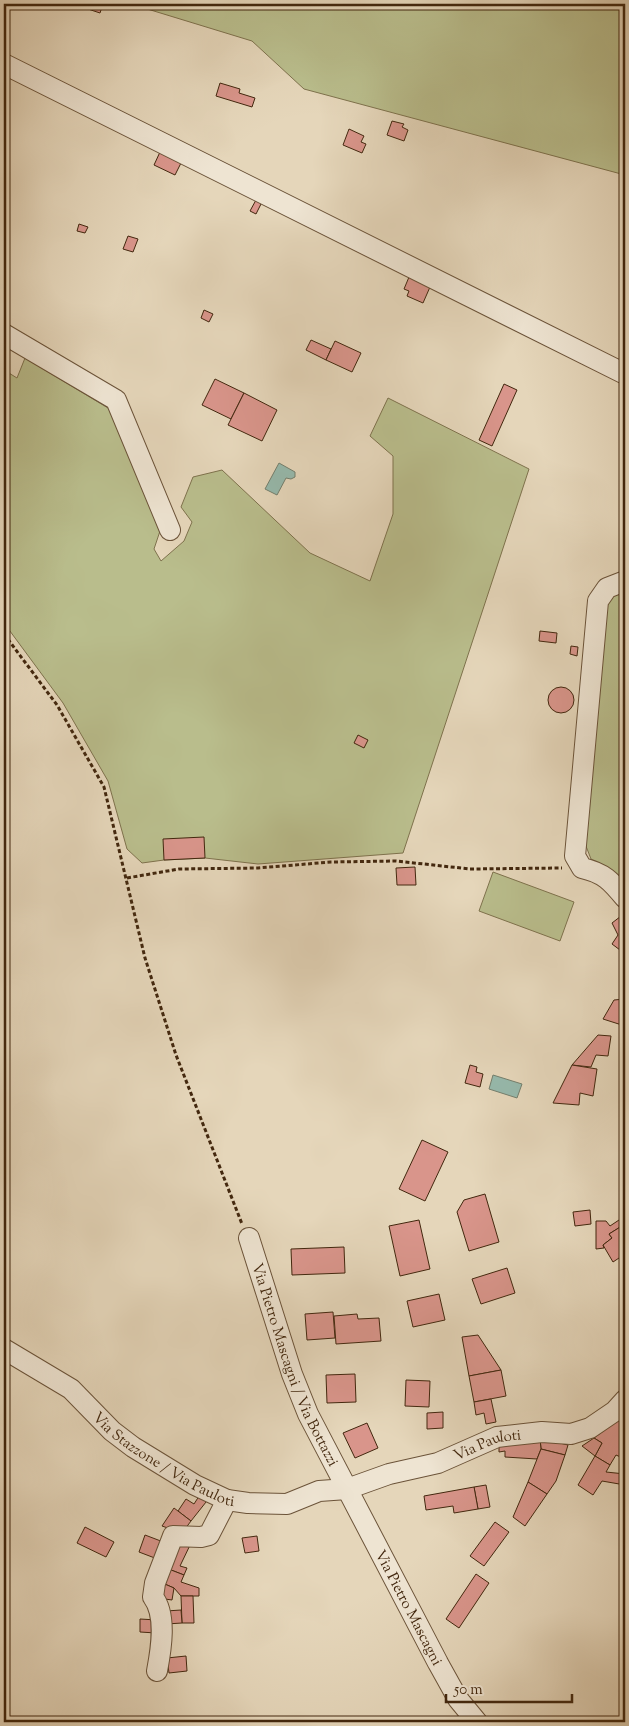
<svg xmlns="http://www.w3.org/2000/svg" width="629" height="1726" font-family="'Sorts Mill Goudy',serif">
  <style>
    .green { fill: #b9bd8c; stroke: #7e724d }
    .water { fill: #96b9ac; stroke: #747f6d }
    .building { fill: #d9958b; stroke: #42270e }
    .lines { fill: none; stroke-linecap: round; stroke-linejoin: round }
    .minor-casing { stroke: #6b5339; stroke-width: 22 }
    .path { stroke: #42270e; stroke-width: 3; stroke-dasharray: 4 2.5; stroke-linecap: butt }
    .minor { stroke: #eee4d2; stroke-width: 20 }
    .labels { text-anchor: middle; stroke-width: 4.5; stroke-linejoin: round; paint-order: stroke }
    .street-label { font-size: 15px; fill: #42270e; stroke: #eee4d2 }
  </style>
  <rect width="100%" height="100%" fill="#e5d6ba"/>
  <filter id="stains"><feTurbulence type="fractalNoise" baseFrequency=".004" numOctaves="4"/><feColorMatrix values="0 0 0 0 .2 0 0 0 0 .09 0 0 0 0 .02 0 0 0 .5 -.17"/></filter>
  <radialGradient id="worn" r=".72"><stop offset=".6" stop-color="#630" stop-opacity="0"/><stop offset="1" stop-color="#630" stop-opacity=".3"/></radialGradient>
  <g class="green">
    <polygon points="131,4 625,4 625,175 304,89 252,41"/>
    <polygon points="25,358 113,411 160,531 154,549 161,561 184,541 192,522 181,507 193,477 222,470 310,553 370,581 393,514 393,456 370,436 388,398 529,469 403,853 258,864 205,858 164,860 142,863 127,849 108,781 63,703 4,623 4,370 17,378"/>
    <polygon points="625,588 625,884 613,871 591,859 584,841 606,602 614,594"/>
    <polygon points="493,872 574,902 560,941 479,911"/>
  </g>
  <g class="water">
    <polygon points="279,463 295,472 295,477 291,479 286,478 277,495 265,489"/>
    <polygon points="493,1075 522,1084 517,1098 489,1089"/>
  </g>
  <g class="building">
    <polygon points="73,4 103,4 100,13"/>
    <polygon points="220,83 240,89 239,93 255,98 252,107 216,96"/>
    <polygon points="392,121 404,124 402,127 408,130 404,141 387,135"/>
    <polygon points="349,129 364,136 361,142 366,144 362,153 343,145"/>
    <polygon points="160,152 181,163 175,175 154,165"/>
    <polygon points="256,200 262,202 256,214 250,211"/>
    <polygon points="79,224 88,227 85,233 77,231"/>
    <polygon points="128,236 138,239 133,252 123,249"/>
    <polygon points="409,277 430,287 423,303 407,296 409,291 404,289"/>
    <polygon points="625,299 625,310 620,306"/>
    <polygon points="204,310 213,314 209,322 201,318"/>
    <polygon points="311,340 331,349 326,360 306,350"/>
    <polygon points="335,341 361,353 352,372 326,360"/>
    <polygon points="215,379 244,393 231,419 202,405"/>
    <polygon points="504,384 517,390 492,446 479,440"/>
    <polygon points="244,393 277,410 262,441 228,425"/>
    <polygon points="540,631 557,633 556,643 539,641"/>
    <polygon points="571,646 578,647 577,656 570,654"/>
    <circle cx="561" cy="700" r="13"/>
    <polygon points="358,735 368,740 364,748 354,743"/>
    <polygon points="204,837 205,858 164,860 163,839"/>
    <polygon points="415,867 416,885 397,885 396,868"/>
    <polygon points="625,913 625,946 620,950 612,944 618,935 612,923"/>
    <polygon points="625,999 625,1026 603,1019 614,1000"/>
    <polygon points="598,1035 611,1036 608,1056 596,1055 591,1067 572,1065"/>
    <polygon points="622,1061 625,1061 625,1075 621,1074"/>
    <polygon points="470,1065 477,1067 476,1072 483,1074 480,1087 465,1083"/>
    <polygon points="572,1065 597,1069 593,1096 580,1093 579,1105 553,1103"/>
    <polygon points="422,1140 448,1152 425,1201 399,1189"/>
    <polygon points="485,1194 499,1242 469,1251 457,1212 464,1200"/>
    <polygon points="590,1210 591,1224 575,1226 573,1212"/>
    <polygon points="625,1216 625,1224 609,1234 612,1238 603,1245 604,1248 596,1249 596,1221 606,1221 610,1226"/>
    <polygon points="419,1220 430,1269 400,1276 389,1226"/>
    <polygon points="625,1224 625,1254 613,1262 603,1245 612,1238 609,1234"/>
    <polygon points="344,1247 345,1273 292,1275 291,1249"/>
    <polygon points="507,1268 515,1293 481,1304 472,1279"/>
    <polygon points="439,1294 445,1320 413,1327 407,1301"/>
    <polygon points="333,1312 335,1338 307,1340 305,1314"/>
    <polygon points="357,1314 358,1319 379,1318 381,1341 336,1344 334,1316"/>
    <polygon points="478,1335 501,1370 469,1376 462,1337"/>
    <polygon points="501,1370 506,1396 474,1402 469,1376"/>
    <polygon points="355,1374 356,1402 327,1403 326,1375"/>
    <polygon points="406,1380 430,1381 429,1407 405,1406"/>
    <polygon points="491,1399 496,1422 486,1424 484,1413 476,1415 474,1402"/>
    <polygon points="443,1412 443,1428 427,1429 427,1413"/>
    <polygon points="618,1420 625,1426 625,1439 621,1445 625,1447 622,1452 625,1453 625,1459 616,1455 610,1465 595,1456 602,1443 594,1438"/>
    <polygon points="367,1423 378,1448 355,1458 343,1433"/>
    <polygon points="540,1438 568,1445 565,1455 541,1449"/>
    <polygon points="540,1438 541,1449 537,1459 505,1457 505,1451 499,1452 499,1443"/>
    <polygon points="594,1438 602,1443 595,1456 582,1446"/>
    <polygon points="541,1449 565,1455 556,1481 547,1494 528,1482"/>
    <polygon points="595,1456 610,1465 606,1472 625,1474 625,1485 602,1481 593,1495 578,1485"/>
    <polygon points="528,1482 547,1494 525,1526 513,1517"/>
    <polygon points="486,1485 490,1507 478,1509 474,1487"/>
    <polygon points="474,1487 478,1509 454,1513 453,1506 426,1510 424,1496"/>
    <polygon points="201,1493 210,1497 191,1521 178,1511 186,1499 194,1504"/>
    <polygon points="174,1508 191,1521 182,1533 162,1526"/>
    <polygon points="495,1522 509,1532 484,1566 470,1556"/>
    <polygon points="85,1527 114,1542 106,1557 77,1543"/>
    <polygon points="145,1535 166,1543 160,1560 139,1552"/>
    <polygon points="257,1536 259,1551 245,1553 242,1538"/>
    <polygon points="177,1540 192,1541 180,1566 187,1568 184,1575 166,1568"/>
    <polygon points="166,1568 184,1575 181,1582 199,1588 199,1596 181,1596 174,1588 160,1582"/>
    <polygon points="476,1574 489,1583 459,1628 446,1619"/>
    <polygon points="160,1582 174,1588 172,1600 158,1598"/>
    <polygon points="181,1596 193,1596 194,1623 182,1623"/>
    <polygon points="181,1610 182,1623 166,1624 166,1611"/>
    <polygon points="140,1619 157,1620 156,1633 140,1632"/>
    <polygon points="186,1656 187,1671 169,1673 167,1658"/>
  </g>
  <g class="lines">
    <defs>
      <g id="minor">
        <polyline points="4,64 625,374"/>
        <polyline points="4,334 116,400 170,530"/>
        <path d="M 625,581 L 607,588 L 598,601 L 575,856 L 582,868 C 604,873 611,881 625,898"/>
        <path id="s1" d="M 249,1238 L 292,1374 L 308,1414 L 438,1663 L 458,1699 L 477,1722"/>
        <path id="s2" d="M 4,1349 L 71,1389 L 112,1431 L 133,1447 L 195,1485 L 227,1500 L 248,1503 L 287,1504 L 319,1491 L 347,1489 L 389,1474 L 438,1463 L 497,1437 L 542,1432 L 571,1434 L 590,1428 L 615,1411 L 625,1400"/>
        <path d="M 157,1671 C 161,1650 167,1615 153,1597 L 155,1583 L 173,1536 L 201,1537 L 209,1535 L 227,1500"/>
      </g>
    </defs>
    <use href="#minor" class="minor-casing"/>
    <g class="path">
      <polyline points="4,634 57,705 104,787 145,958 176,1055 242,1224"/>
      <polyline points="127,878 179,869 258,868 331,862 396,861 470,869 562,868"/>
    </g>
    <use href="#minor" class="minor"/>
  </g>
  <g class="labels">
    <g class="street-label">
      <text dy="5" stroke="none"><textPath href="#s1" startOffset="135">Via Pietro Mascagni / Via Bottazzi</textPath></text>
      <text dy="5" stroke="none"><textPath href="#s2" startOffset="542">Via Pauloti</textPath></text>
      <text dy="5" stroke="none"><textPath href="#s2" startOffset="196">Via Stazzone / Via Pauloti</textPath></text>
      <text dy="5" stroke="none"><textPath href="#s1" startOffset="404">Via Pietro Mascagni</textPath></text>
    </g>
  </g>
  <rect width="629" height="1726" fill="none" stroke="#e5d6ba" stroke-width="20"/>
  <rect x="5" y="5" width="619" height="1716" fill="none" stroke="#42270e" stroke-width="2.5"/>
  <rect x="10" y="10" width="609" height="1706" fill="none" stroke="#42270e"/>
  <path d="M446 1694v8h126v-8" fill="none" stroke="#42270e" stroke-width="2.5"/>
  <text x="454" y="1694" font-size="15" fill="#42270e" stroke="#eee4d2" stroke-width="4" paint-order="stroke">50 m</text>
  <rect width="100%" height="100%" filter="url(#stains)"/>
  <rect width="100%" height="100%" fill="url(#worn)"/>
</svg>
